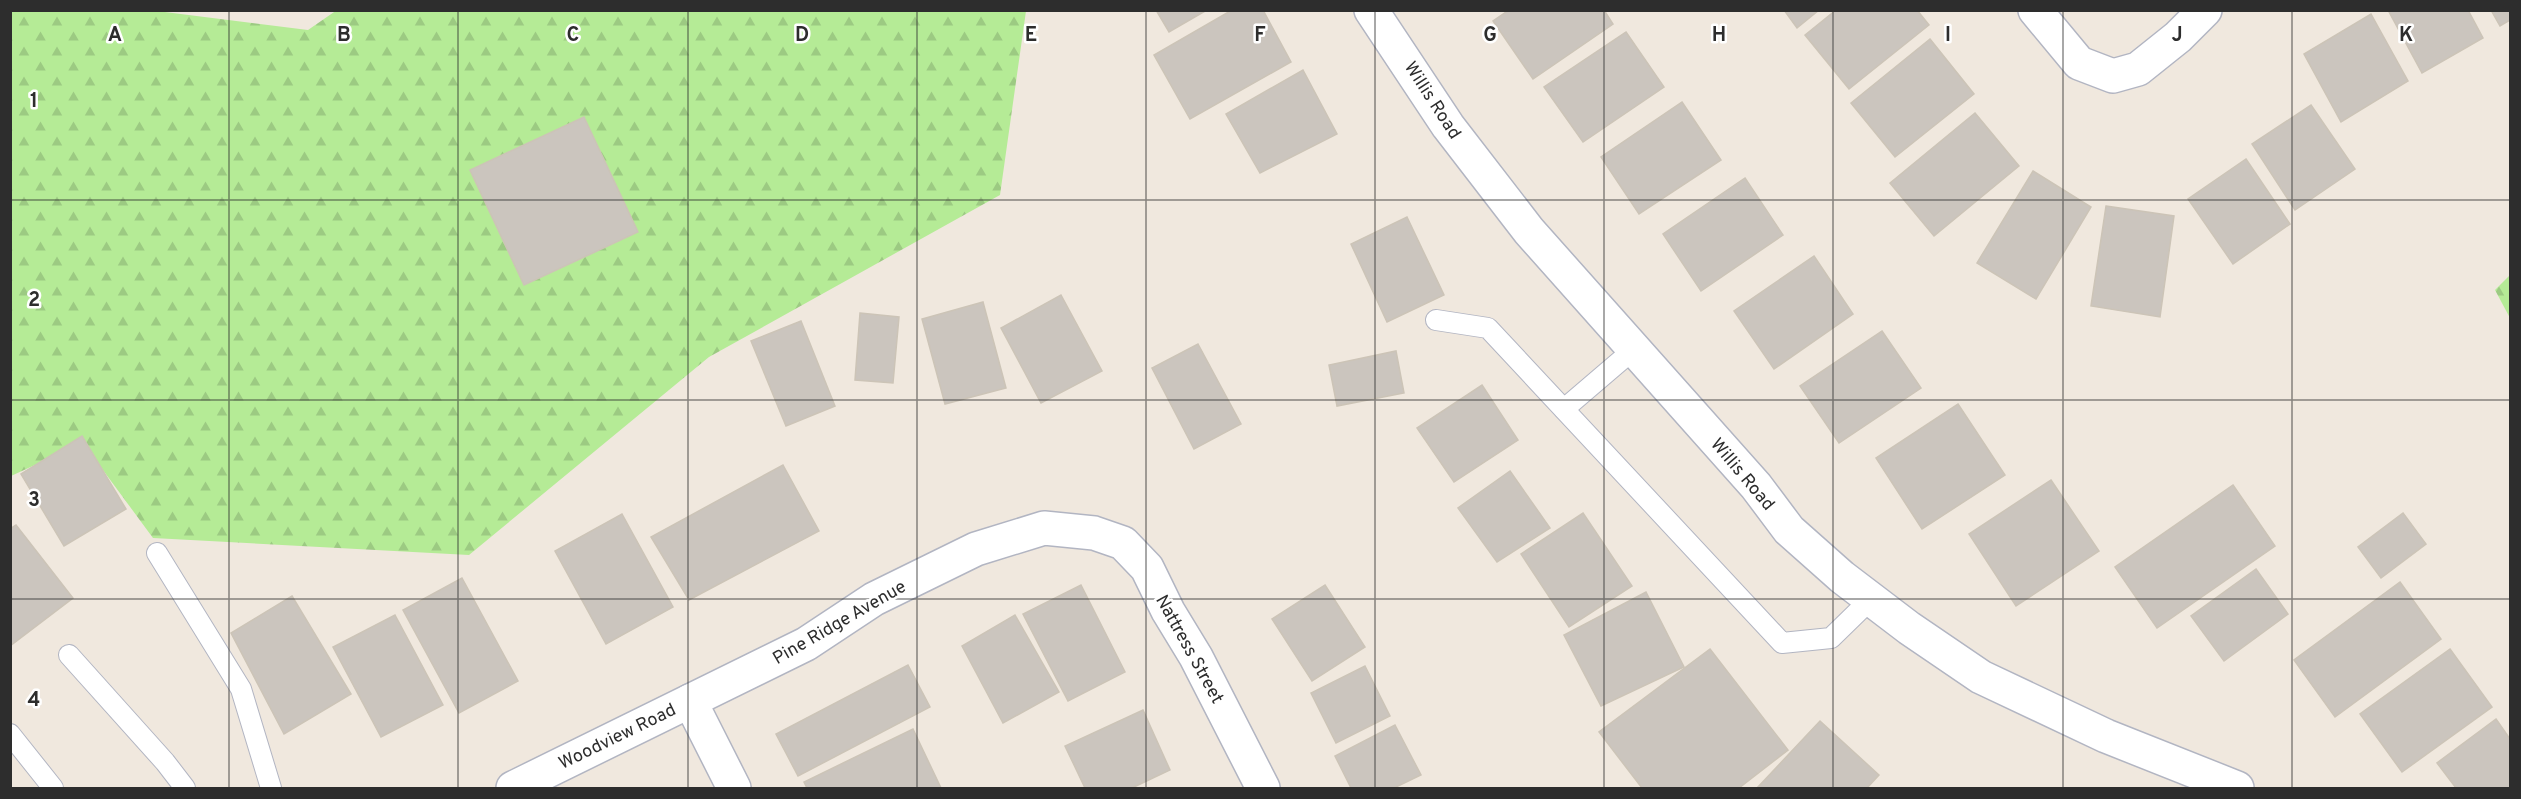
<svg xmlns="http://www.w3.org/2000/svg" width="2521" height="799" font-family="Overpass,sans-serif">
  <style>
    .forest { fill: url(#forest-firs) }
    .building { fill: #cbc5be; stroke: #ccc4b7; stroke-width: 1.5 }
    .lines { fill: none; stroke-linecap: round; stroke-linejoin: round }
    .service-casing { stroke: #b2b5c2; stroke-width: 22 }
    .minor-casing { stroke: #b2b5c2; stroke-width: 36 }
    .tertiary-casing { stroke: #b2b5c2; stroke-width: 36 }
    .service { stroke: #fff; stroke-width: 20 }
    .minor { stroke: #fff; stroke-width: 33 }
    .tertiary { stroke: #fff; stroke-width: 33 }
    .grid { fill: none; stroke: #2d2d2d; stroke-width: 1.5; stroke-opacity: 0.55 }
    .labels { text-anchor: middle; stroke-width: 5; stroke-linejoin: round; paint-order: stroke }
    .street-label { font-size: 18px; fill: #2d2d2d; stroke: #fff }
    .grid-label { font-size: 20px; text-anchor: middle; font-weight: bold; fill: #2d2d2d; stroke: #fff; stroke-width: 5; stroke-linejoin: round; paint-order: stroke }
  </style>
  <defs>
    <pattern id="forest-firs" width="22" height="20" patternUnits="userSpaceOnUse" patternTransform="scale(1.5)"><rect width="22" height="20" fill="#b5eb96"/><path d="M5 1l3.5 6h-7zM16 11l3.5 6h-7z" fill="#9cca82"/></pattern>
  </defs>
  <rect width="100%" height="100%" fill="#f0e8de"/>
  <g class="forest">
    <polygon points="337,10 1026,11 1000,195 709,357 469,555 153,538 83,443 11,476 10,11 157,11 308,30"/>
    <polygon points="2510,275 2510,318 2495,290"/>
  </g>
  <g class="building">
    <polygon points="1156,10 1207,10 1169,32"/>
    <polygon points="1232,10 1263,10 1291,62 1190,119 1154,55"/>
    <polygon points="1509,10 1604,10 1613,24 1533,79 1493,21"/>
    <polygon points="1784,10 1819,10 1797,28"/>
    <polygon points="1836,10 1917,10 1929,25 1849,89 1805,35"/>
    <polygon points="2388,10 2468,10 2483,38 2422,73"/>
    <polygon points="2491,10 2510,10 2510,20 2500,26"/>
    <polygon points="2371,14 2408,81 2341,122 2304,54"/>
    <polygon points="1626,32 1664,87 1583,142 1544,87"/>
    <polygon points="1930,39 1974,94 1895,157 1851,103"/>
    <polygon points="1303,70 1337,134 1260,173 1226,114"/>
    <polygon points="1682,102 1721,160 1639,214 1601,157"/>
    <polygon points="2311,105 2355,169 2295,210 2252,144"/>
    <polygon points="1975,113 2019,166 1934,236 1890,183"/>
    <polygon points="584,117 638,232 524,285 470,170"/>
    <polygon points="2246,159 2290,224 2233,264 2188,199"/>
    <polygon points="2033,171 2091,207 2036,299 1977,263"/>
    <polygon points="1745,178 1783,235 1701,291 1663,234"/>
    <polygon points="2106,206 2174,216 2160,317 2091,306"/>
    <polygon points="1407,217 1444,295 1387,322 1351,244"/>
    <polygon points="1814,256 1853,314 1774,369 1734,311"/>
    <polygon points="1061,295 1102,371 1041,403 1001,328"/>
    <polygon points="983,302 1006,388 945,404 922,319"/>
    <polygon points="860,313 899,317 893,383 855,380"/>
    <polygon points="801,321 835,406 786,426 751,341"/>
    <polygon points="1882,331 1921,388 1839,443 1800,386"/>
    <polygon points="1198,344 1241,424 1194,449 1152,368"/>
    <polygon points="1396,351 1404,393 1337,406 1329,365"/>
    <polygon points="1482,385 1518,440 1454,482 1417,428"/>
    <polygon points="1958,404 2005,475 1922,529 1876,458"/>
    <polygon points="82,436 126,509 64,546 21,474"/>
    <polygon points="783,465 819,531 689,600 651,537"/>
    <polygon points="1510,471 1550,528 1497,562 1458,508"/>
    <polygon points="2051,480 2099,551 2016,606 1969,534"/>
    <polygon points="2233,485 2275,546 2157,628 2115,567"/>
    <polygon points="1583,513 1632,586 1569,627 1521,554"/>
    <polygon points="2403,513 2426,544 2381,578 2358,547"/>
    <polygon points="622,514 673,607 606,644 555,551"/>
    <polygon points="16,525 73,598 10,646 10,529"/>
    <polygon points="2256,569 2288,614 2224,661 2191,616"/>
    <polygon points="462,578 518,681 459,713 403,610"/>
    <polygon points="2400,582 2441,639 2335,717 2294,660"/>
    <polygon points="1081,585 1125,672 1068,701 1023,614"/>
    <polygon points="1325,585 1365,647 1312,681 1272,619"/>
    <polygon points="1646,592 1684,667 1601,706 1564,635"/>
    <polygon points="292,596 351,694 284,734 231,633"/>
    <polygon points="395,615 443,705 381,737 333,647"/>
    <polygon points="1015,615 1059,692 1003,723 962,646"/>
    <polygon points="1710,649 1788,750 1739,788 1642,788 1599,732"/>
    <polygon points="2450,649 2492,707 2402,772 2360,714"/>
    <polygon points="908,665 930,707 798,776 776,734"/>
    <polygon points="1365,666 1390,716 1336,743 1311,693"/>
    <polygon points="1143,710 1170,770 1132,788 1085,788 1065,746"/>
    <polygon points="2496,719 2510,739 2510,788 2456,788 2437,763"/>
    <polygon points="1820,721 1879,775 1867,788 1757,788"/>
    <polygon points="1395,725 1421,775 1394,788 1351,788 1335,756"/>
    <polygon points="913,729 941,788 807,788 804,782"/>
  </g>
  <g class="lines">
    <defs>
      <g id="service">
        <polyline points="1436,320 1488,328 1782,643 1831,638 1871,599"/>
        <polyline points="1564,409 1633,350"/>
        <polyline points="157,553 241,689 271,788"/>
        <polyline points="69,655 165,762 185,788"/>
        <polyline points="10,734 53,788"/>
      </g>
      <g id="minor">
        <polyline points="2035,10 2079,63 2113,76 2138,69 2178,37 2205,10"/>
        <polyline points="690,701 734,788"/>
        <polyline points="513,788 806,644 874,599 976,549 1044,528 1094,533 1123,543 1147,568 1168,611 1196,657 1263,788"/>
      </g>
      <polyline id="tertiary" points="1371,10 1448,126 1529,231 1756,486 1789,530 1842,577 1909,628 1981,677 2106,736 2237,788"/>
    </defs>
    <use href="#service" class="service-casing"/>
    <use href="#minor" class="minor-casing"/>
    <use href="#tertiary" class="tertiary-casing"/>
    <use href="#service" class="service"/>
    <use href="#minor" class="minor"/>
    <use href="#tertiary" class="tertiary"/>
  </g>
  <path class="grid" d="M 229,10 L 229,788M 458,10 L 458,788M 688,10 L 688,788M 917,10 L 917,788M 1146,10 L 1146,788M 1375,10 L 1375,788M 1604,10 L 1604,788M 1833,10 L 1833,788M 2063,10 L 2063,788M 2292,10 L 2292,788M 10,200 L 2510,200M 10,400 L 2510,400M 10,599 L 2510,599"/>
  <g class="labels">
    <g class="street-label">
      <text transform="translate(1433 100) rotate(57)" y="6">Willis Road</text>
      <text transform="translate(1743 474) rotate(50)" y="6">Willis Road</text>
      <text transform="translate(839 622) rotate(-30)" y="6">Pine Ridge Avenue</text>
      <text transform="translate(1190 649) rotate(61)" y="6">Nattress Street</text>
      <text transform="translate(617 736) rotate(-26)" y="6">Woodview Road</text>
    </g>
  </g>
  <g class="grid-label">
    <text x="115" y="41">A</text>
    <text x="344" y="41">B</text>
    <text x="573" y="41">C</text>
    <text x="802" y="41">D</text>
    <text x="1031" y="41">E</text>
    <text x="1260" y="41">F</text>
    <text x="1490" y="41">G</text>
    <text x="1719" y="41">H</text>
    <text x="1948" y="41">I</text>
    <text x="2177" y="41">J</text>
    <text x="2406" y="41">K</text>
    <text x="34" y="107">1</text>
    <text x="34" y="306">2</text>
    <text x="34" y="506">3</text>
    <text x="34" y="706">4</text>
  </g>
  <rect width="2521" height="799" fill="none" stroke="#2d2d2d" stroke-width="24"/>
</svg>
